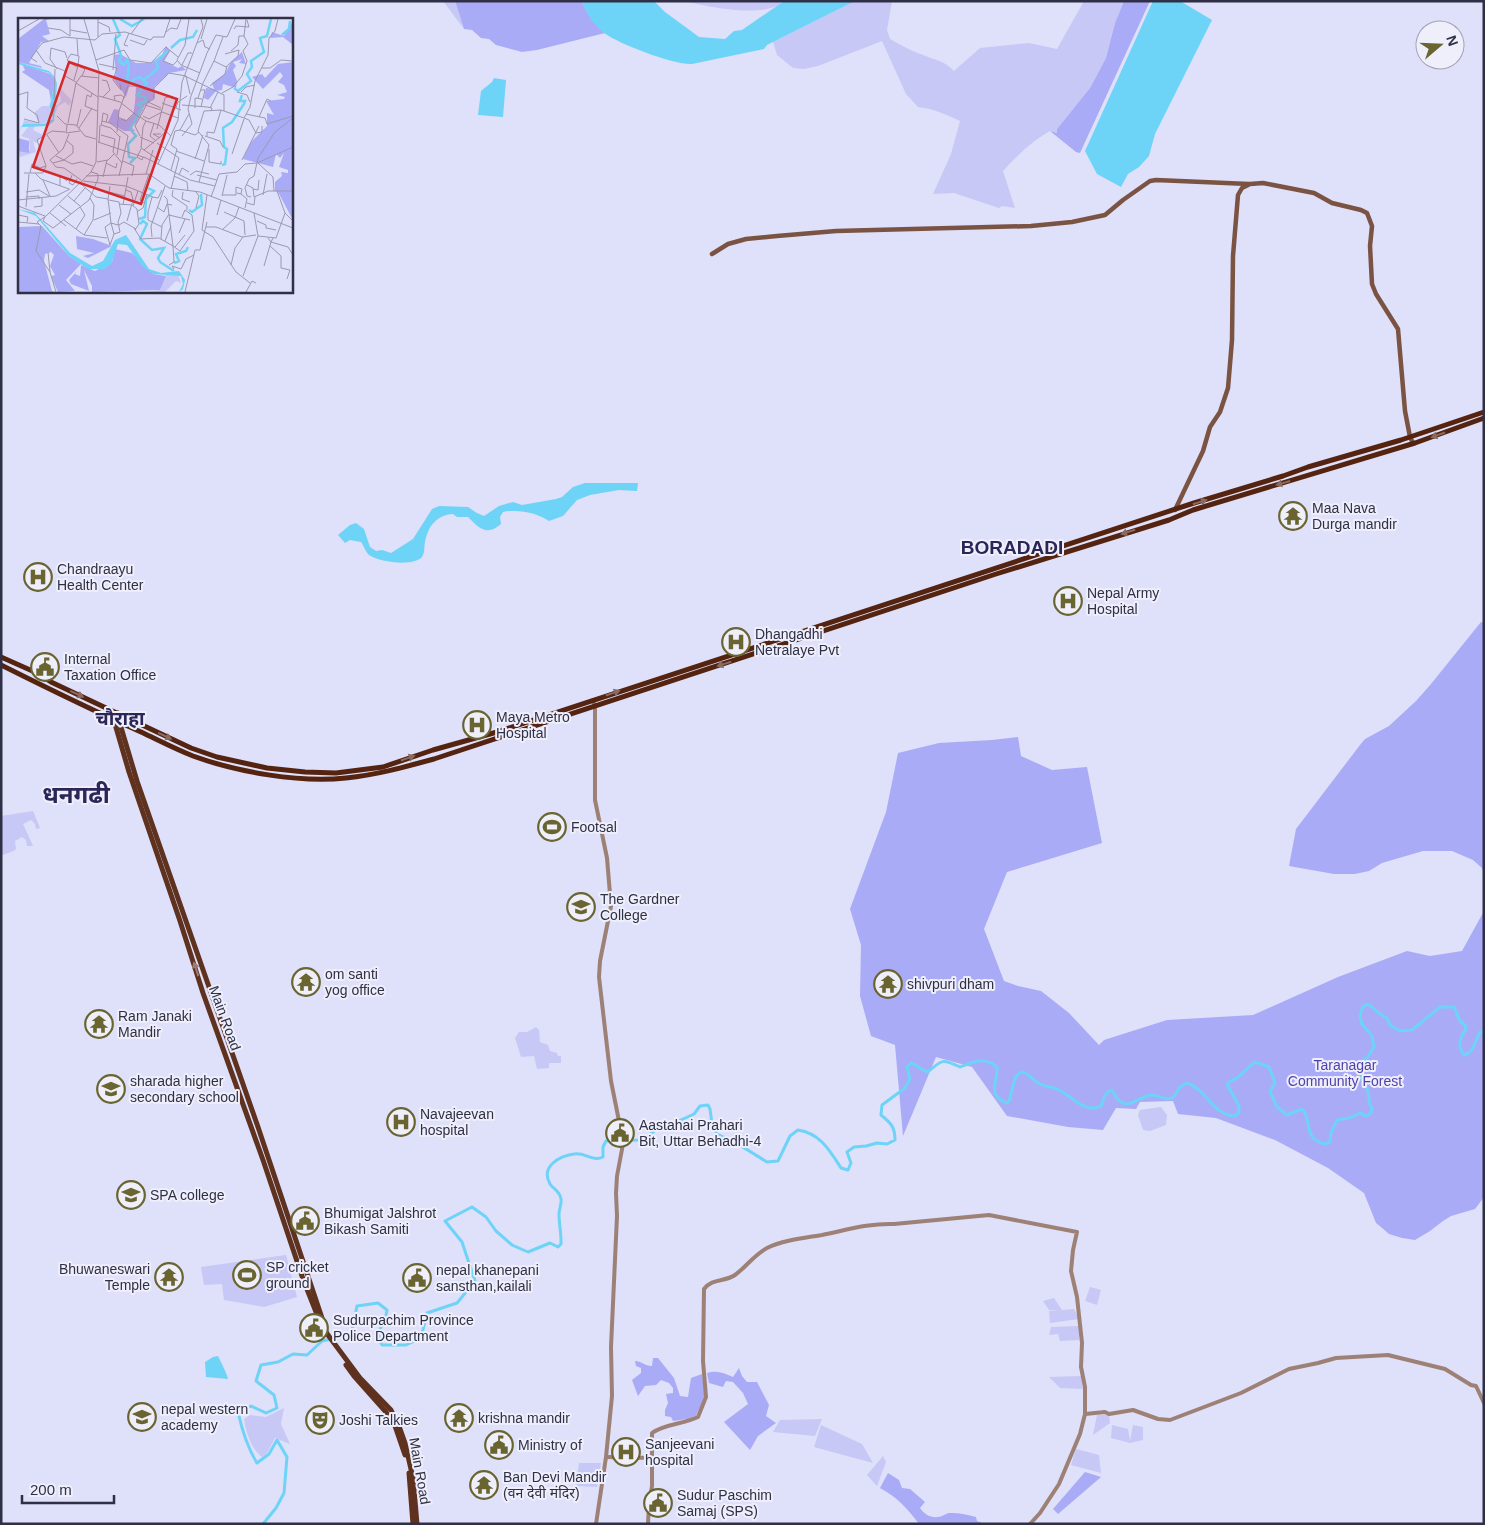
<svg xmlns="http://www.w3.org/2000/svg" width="1485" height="1525" font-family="Helvetica,'Noto Sans Devanagari',sans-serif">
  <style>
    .green { fill: #c7c8f6 }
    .forest { fill: #aaabf6 }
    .water { fill: #6dd3f7 }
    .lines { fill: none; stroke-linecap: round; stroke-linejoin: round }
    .canal { stroke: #6dd3f7; stroke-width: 3 }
    .tertiary { stroke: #9d8176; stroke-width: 4 }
    .secondary { stroke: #7a5343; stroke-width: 4.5 }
    .primary { stroke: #5f321f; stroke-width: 5 }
    .trunk { stroke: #542410; stroke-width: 5 }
    .oneway { fill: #8a6b62 }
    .oneway2 { fill: #987e77 }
    .labels { text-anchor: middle; stroke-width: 4; stroke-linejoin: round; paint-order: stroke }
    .poi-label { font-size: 14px; fill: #2f2f46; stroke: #eeeffb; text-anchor: start }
    .street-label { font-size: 14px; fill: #2f2f46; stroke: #eeeffb }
    .park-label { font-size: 14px; fill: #4f41ad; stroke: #eeeffb }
    .district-label { font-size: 19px; font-weight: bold; fill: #2a2657; stroke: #eeeffb }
    .town-label { font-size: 24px; font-weight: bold; fill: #2a2657; stroke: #eeeffb }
    .inset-river { fill: none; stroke: #6dd3f7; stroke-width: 2.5 }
    .inset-road { fill: none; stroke: #9999b1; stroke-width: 1 }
    .view { fill: #d62828; fill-opacity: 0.15; stroke: #d62828; stroke-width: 2.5 }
    .inset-edge { fill: none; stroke: #2f2f46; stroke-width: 2.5 }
  </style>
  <rect width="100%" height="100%" fill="#dfe0f9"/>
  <g class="green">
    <polygon points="443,1 455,1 464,29"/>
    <path d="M 685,1 L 784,1 C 766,19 707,7 685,1 Z"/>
    <path d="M 855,1 L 892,1 L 887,30 L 890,39 C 901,45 911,51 923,55 C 935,60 945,61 954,71 L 980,48 L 1029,43 L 1057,49 L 1084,1 L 1124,1 L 1115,23 L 1106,58 L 1090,88 L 1057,129 L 1057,133 L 1050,131 C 1032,141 1017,156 1003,171 L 1015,208 L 1002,206 L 999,208 L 954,193 L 933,194 L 951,154 L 960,121 C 948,115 931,108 918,107 L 906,94 L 882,41 L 818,66 L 804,69 L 793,68 L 777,55 L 773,42 Z"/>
    <path d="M 33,811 L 40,828 L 36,829 L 35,824 L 31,820 L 23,824 L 33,846 L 27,846 L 26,840 L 22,837 L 15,841 L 16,849 C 13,852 7,853 3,855 L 1,853 L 1,816 Z"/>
    <polygon points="557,816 562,834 548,838 543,820"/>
    <polygon points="536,1027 539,1030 540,1042 548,1045 550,1051 557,1053 558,1056 561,1056 561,1063 549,1063 549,1068 537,1069 534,1056 521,1057 515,1038 519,1032 527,1032"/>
    <polygon points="1161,1107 1167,1115 1166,1125 1150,1131 1143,1130 1138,1115 1140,1110"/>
    <polygon points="286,1255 297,1297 264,1307 224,1300 222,1284 204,1285 201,1267"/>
    <polygon points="1090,1287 1101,1290 1097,1305 1085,1301"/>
    <polygon points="1054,1298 1062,1310 1074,1309 1079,1319 1050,1323 1049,1311 1058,1310 1049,1310 1043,1301"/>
    <polygon points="1079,1326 1079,1340 1060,1341 1058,1334 1049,1335 1051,1327"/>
    <polygon points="1081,1376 1083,1389 1060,1388 1049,1377"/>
    <path d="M 284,1408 L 281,1424 L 290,1444 L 275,1438 L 267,1453 L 262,1457 C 251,1449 246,1432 244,1419 L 250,1415 L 266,1417 Z"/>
    <polygon points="1097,1415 1109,1415 1110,1423 1093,1435"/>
    <polygon points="822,1419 815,1436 773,1432 780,1420"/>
    <polygon points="821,1425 862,1444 873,1463 814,1447"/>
    <polygon points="1112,1425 1128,1429 1130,1441 1133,1425 1143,1427 1143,1440 1130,1443 1111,1438"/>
    <polygon points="1076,1449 1099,1455 1101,1473 1071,1465"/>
    <polygon points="883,1456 886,1462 877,1486 867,1475"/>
    <polygon points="579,1463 601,1463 597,1487 576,1486"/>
  </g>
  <g class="forest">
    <path d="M 455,1 L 582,1 C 587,15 595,24 605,33 L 537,50 L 522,52 L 496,45 L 489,39 L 481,38 L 472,30 L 464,29 Z"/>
    <polygon points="1124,1 1150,1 1080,153 1076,152 1050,131 1057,133 1057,129 1090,88 1106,58 1115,23"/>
    <polygon points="1481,622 1484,623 1484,874 1482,868 1473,860 1452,851 1423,851 1382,863 1369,871 1355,874 1334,874 1289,866 1296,829 1360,745 1365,739 1389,726 1416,701 1431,684"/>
    <polygon points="1018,737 1021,756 1052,770 1087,767 1102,843 1007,872 984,929 1004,981 1018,986 1041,991 1069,1013 1099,1045 1104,1040 1167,1020 1253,1015 1338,977 1407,951 1430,956 1462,951 1484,911 1484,1197 1475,1209 1451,1216 1443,1221 1430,1231 1415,1240 1402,1238 1389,1234 1381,1227 1376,1223 1364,1193 1328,1168 1275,1140 1216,1118 1178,1114 1173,1101 1140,1102 1136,1109 1116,1108 1103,1130 1068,1127 1007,1116 972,1067 936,1057 903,1136 895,1045 871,1036 860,996 861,945 850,909 886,812 898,753 939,743 992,740"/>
    <path d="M 653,1358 L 658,1358 L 674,1378 L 680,1396 L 688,1397 L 691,1378 L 702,1374 C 703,1382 706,1392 703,1400 C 702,1405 698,1410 696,1416 L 688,1419 L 673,1421 L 671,1417 L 665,1416 L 665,1410 L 668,1403 L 666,1394 L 673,1393 L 673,1388 L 669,1383 L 661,1380 L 656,1385 L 645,1386 L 638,1396 L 632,1380 L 641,1373 L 641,1368 L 636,1366 L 635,1361 C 641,1361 645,1366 652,1366 Z"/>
    <path d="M 739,1368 L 742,1376 L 747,1382 L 757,1382 L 769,1405 L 766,1416 L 776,1423 L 758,1436 L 750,1450 L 724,1422 L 748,1404 L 743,1393 L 733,1382 L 726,1381 L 723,1387 L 709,1383 L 707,1373 C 717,1370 724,1373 733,1377 Z"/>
    <polygon points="1085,1472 1101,1477 1058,1514 1053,1509"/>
    <path d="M 888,1473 L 899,1480 L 902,1488 L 910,1489 L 925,1502 L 920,1508 C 925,1516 935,1520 944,1515 C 950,1513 945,1513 952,1513 C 960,1513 968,1515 976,1517 L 977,1521 L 985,1524 L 919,1524 C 907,1508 898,1498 880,1488 Z"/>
  </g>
  <g class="water">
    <path d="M 582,1 L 654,1 L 665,12 L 699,37 L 725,39 L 734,31 L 742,30 L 784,1 L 855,1 L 767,45 L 764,49 L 692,64 C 674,65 619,44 604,33 C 594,25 586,13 582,1 Z"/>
    <polygon points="1153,1 1180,1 1212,20 1155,134 1149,156 1139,167 1128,174 1121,187 1097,174 1085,151"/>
    <polygon points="494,78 506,80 503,117 478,115 481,91 492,82"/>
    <path d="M 585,483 L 638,483 L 637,491 L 619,490 L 590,495 L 577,500 L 563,516 L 549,521 C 536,512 518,509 503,512 L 500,517 L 501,524 C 486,537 478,527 468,517 L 457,517 L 453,514 C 437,515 428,526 425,542 C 424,546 425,553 422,557 C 413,567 379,562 369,555 C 365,551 364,546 361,542 L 350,540 L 345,543 L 338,535 L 350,525 L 356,523 L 364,529 L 370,547 L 376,551 L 382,550 L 391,553 L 413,539 L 432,509 L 439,506 L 468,507 L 477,513 L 484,516 L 499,506 L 513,502 L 522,505 L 556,499 L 562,497 L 573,487 Z"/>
    <path d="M 218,1356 C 221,1362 227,1374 228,1379 L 206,1377 L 205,1362 L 213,1357 Z"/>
  </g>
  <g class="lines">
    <path class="canal" d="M 263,1524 L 276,1508 L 284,1493 L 287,1457 L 277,1440 L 269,1454 L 257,1463 C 247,1447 242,1430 238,1412 L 251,1406 L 266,1413 L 277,1408 L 274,1395 L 256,1381 L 261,1365 L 278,1362 L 293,1354 L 307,1355 L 322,1341 L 351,1335 L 357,1306 L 378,1303 L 387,1310 C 386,1323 373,1332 382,1345 L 406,1345 L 421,1338 L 427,1313 L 457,1303 L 475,1281 L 462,1242 L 445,1221 L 472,1207 L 486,1217 L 496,1231 L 512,1245 L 528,1252 L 550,1243 L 558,1247 L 561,1244 L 561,1241 C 561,1232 559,1223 559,1214 C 559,1209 562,1203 561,1199 C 560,1191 553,1189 550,1184 C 540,1166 560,1156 574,1154 C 585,1152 592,1162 603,1157 L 603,1147 L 606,1141 L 641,1140 L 647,1137 L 660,1126 L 681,1120 L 694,1114 L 700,1106 L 708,1105 L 710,1109 L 712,1124 L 717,1134 L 738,1144 L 767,1162 L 778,1161 L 790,1136 L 798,1130 C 820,1133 830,1151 841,1168 L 848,1170 L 851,1163 L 847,1152 L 854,1147 L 866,1146 L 877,1143 L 887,1144 L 895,1140 C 895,1127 891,1123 881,1115 L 882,1105 L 905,1088 L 910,1079 L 907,1067 L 911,1063 C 918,1065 921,1070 928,1072 C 942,1059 943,1059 960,1067 C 974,1062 984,1056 997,1067 C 998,1082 986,1096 1007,1103 L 1009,1101 L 1014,1082 L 1016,1076 L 1021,1072 C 1032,1074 1032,1081 1040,1084 C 1046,1087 1054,1087 1059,1090 C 1073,1097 1085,1114 1101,1106 C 1103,1100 1105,1092 1112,1090 C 1116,1096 1118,1103 1126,1104 C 1132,1105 1143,1095 1152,1095 C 1158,1095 1166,1101 1172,1098 C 1176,1096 1177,1091 1179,1088 C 1181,1086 1184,1085 1186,1083 C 1205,1087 1213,1116 1235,1116 L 1239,1112 L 1239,1106 L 1227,1084 C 1231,1080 1234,1080 1238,1077 C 1244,1072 1249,1066 1255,1062 L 1269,1067 L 1275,1083 L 1270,1091 L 1277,1107 L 1287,1115 L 1302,1109 C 1313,1119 1302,1139 1325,1144 L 1330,1142 L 1331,1133 L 1337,1120 L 1349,1118 L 1361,1113 L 1366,1116 L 1371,1113 L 1372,1108 C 1367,1102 1370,1095 1367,1088 C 1362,1077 1355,1077 1360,1062 L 1367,1058 L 1374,1047 L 1372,1036 L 1362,1024 L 1360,1017 L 1362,1008 L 1367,1004 C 1375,1008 1379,1015 1387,1018 L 1390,1025 L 1400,1031 L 1412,1030 L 1440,1007 L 1454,1007 L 1460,1021 L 1465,1025 L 1466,1029 C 1459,1038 1457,1046 1464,1055 C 1475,1052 1475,1040 1480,1032 L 1484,1032"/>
    <g class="tertiary">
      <polyline points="593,700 595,707 595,800 607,858 611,906 600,961 599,977 611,1081 622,1136 623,1144 617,1176 616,1193 617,1216 611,1347 612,1396 606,1457 596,1524"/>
      <polyline points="1085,1414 1105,1412 1109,1414 1133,1410 1158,1419 1170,1420 1241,1393 1289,1369 1318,1363 1336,1358 1388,1355 1396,1357 1445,1369 1471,1385 1476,1386 1484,1403"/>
      <polyline points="606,1457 652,1458"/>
      <path d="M 648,1524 L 649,1503 L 652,1486 L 652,1433 C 664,1424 684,1424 698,1417 L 706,1397 L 703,1361 L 704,1289 C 712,1278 725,1282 735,1275 C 746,1267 754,1255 767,1248 C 783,1240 804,1238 822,1235 C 847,1230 869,1223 894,1224 L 989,1215 L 1077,1232 L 1073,1250 L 1071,1271 L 1077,1297 L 1082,1343 L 1081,1367 L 1085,1387 L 1085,1414 L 1080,1434 L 1059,1484 L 1040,1513 L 1030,1524"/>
    </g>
    <g class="secondary">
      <polyline points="712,254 728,244 746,239 777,236 836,231 1031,226 1072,222 1105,215 1123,200 1150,181 1156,180 1249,184"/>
      <polyline points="1175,510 1203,451 1210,427 1220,412 1228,388 1232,340 1233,256 1238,195 1242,188 1250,184 1263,183 1314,193 1332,203 1361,210 1367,213 1372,226 1370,246 1372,284 1376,294 1398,329 1405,411 1410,437 1413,443"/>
    </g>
    <g class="primary">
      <polyline points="118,713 115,724 129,772 180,921 203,993 263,1160 303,1279 320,1322 328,1335 360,1378 391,1410 399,1426 405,1443 413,1478 417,1524"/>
      <polyline points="121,715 120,724 137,781 258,1127 325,1327"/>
      <polyline points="346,1365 354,1376 386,1412 395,1426 405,1455"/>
      <polyline points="409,1473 413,1524"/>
    </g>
    <g class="trunk">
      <polyline points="1,657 37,673 51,682 191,748 217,757 267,768 305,772 336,773 383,767 433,750 497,732 1194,503 1283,476 1308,467 1401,440 1484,412"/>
      <path d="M 1,665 C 47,688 94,711 141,732 C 158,740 175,749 193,756 C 237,772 299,783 346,778 C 376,775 405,767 434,759 L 996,574 L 1169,520 L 1193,510 L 1415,443 L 1484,418"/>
    </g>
  </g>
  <defs><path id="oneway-solid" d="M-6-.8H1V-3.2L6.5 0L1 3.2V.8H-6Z" transform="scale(1.25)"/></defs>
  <g class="oneway">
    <use href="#oneway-solid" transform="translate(1438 435) rotate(161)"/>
    <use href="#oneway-solid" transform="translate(1283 483) rotate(164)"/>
    <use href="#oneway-solid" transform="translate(1200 502) rotate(-17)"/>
    <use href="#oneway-solid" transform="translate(1128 532) rotate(163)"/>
    <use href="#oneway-solid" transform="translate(724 664) rotate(162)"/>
    <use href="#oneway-solid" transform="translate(613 693) rotate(-19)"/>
    <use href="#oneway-solid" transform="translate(77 694) rotate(25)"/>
    <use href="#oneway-solid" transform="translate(165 736) rotate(25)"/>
    <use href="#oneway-solid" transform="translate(408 758) rotate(-19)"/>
  </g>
  <use class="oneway2" href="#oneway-solid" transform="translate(196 969) rotate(-108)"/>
  <defs>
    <symbol id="temple-ring" viewBox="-11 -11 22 22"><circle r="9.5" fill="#eeeffb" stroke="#696430" stroke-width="1.5"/><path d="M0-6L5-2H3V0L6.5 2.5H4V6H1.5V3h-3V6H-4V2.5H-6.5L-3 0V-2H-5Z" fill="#696430"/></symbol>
    <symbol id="hospital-ring" viewBox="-11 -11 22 22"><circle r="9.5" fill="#eeeffb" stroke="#696430" stroke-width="1.5"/><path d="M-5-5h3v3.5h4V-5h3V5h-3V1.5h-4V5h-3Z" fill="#696430"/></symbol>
    <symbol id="civic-ring" viewBox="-11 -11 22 22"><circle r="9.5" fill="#eeeffb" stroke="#696430" stroke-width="1.5"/><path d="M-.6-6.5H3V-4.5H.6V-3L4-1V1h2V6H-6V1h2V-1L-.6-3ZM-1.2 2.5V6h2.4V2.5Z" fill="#696430"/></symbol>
    <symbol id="stadium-ring" viewBox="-11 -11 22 22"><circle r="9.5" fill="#eeeffb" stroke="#696430" stroke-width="1.5"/><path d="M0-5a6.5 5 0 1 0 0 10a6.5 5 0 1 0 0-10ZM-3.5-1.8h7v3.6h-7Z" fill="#696430"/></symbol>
    <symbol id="university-ring" viewBox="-11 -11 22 22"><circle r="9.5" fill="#eeeffb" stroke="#696430" stroke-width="1.5"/><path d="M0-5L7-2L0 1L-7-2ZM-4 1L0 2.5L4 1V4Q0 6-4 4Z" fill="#696430"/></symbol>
    <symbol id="theatre-ring" viewBox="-11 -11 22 22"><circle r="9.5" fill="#eeeffb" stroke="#696430" stroke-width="1.5"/><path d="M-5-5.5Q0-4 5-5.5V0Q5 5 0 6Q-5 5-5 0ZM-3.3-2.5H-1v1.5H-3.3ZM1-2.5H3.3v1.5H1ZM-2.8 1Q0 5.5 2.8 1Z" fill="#696430"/></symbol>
  </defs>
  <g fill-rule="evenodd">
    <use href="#temple-ring" x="1277" y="500" width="32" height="32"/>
    <use href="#hospital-ring" x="22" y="561" width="32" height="32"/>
    <use href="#hospital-ring" x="1052" y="585" width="32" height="32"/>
    <use href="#hospital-ring" x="720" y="626" width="32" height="32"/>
    <use href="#civic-ring" x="29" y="651" width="32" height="32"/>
    <use href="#hospital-ring" x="461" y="709" width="32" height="32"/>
    <use href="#stadium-ring" x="536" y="811" width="32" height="32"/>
    <use href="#university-ring" x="565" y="891" width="32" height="32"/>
    <use href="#temple-ring" x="290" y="966" width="32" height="32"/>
    <use href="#temple-ring" x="872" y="968" width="32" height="32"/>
    <use href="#temple-ring" x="83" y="1008" width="32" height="32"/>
    <use href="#university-ring" x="95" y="1073" width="32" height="32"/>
    <use href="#hospital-ring" x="385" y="1106" width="32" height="32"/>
    <use href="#civic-ring" x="604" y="1117" width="32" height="32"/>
    <use href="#university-ring" x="115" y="1179" width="32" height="32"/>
    <use href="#civic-ring" x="289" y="1205" width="32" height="32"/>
    <use href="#stadium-ring" x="231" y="1259" width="32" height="32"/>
    <use href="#temple-ring" x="153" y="1261" width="32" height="32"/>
    <use href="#civic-ring" x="401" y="1262" width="32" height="32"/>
    <use href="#civic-ring" x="298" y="1312" width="32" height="32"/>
    <use href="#university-ring" x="126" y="1401" width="32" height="32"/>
    <use href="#temple-ring" x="443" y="1402" width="32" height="32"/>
    <use href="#theatre-ring" x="304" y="1404" width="32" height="32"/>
    <use href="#civic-ring" x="483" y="1429" width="32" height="32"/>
    <use href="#hospital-ring" x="610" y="1436" width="32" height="32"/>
    <use href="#temple-ring" x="468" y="1469" width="32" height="32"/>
    <use href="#civic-ring" x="642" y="1487" width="32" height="32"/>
  </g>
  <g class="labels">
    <g class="poi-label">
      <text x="1312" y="513">Maa Nava<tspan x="1312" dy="16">Durga mandir</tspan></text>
      <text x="57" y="574">Chandraayu<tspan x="57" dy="16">Health Center</tspan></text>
      <text x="1087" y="598">Nepal Army<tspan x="1087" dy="16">Hospital</tspan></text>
      <text x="755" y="639">Dhangadhi<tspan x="755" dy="16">Netralaye Pvt</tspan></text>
      <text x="64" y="664">Internal<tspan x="64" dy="16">Taxation Office</tspan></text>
      <text x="496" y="722">Maya Metro<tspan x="496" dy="16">Hospital</tspan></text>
      <text x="571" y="832">Footsal</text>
      <text x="600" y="904">The Gardner<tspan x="600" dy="16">College</tspan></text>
      <text x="325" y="979">om santi<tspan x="325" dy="16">yog office</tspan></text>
      <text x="907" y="989">shivpuri dham</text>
      <text x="118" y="1021">Ram Janaki<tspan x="118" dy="16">Mandir</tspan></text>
      <text x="130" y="1086">sharada higher<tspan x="130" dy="16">secondary school</tspan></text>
      <text x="420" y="1119">Navajeevan<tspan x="420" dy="16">hospital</tspan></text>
      <text x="639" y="1130">Aastahai Prahari<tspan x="639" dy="16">Bit, Uttar Behadhi-4</tspan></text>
      <text x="150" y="1200">SPA college</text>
      <text x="324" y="1218">Bhumigat Jalshrot<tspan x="324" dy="16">Bikash Samiti</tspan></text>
      <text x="266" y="1272">SP cricket<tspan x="266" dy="16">ground</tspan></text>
      <text x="150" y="1274" text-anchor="end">Bhuwaneswari<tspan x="150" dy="16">Temple</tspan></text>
      <text x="436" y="1275">nepal khanepani<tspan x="436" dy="16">sansthan,kailali</tspan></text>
      <text x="333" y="1325">Sudurpachim Province<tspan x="333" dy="16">Police Department</tspan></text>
      <text x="161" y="1414">nepal western<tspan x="161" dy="16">academy</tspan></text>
      <text x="478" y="1423">krishna mandir</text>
      <text x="339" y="1425">Joshi Talkies</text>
      <text x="645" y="1449">Sanjeevani<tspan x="645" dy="16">hospital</tspan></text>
      <text x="518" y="1450">Ministry of</text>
      <text x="503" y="1482">Ban Devi Mandir<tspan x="503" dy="16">(वन देवी मंदिर)</tspan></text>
      <text x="677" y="1500">Sudur Paschim<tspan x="677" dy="16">Samaj (SPS)</tspan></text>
    </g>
    <g class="street-label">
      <text transform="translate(225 1018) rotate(70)" y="5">Main Road</text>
      <text transform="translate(420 1471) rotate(80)" y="5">Main Road</text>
    </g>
    <g class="park-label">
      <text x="1345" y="1070">Taranagar<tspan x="1345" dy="16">Community Forest</tspan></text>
    </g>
    <g class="district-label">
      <text x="1012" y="554">BORADADI</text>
      <text x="120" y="725">चौराहा</text>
    </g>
    <g class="town-label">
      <text x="76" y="803">धनगढी</text>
    </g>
  </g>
  <g transform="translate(18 18)">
    <rect width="275" height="275" fill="#dfe0f9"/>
    <path d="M 41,69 L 54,83 L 51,88 L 47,84 L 40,88 L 37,96 L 36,86 L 39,87 L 43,83 ZM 33,83 L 34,95 L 31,102 L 25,106 L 5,106 L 6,102 L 21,105 L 16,95 L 24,88 L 31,88 ZM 11,108 L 17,108 L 15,112 L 25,117 L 18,125 L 15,123 L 18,134 L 2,139 L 0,133 L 12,132 L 11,121 L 15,122 L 3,118 ZM 148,257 L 160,257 L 163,265 L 158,263 L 147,274 L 128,274 L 142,272 Z" fill="#c7c8f6"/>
    <path d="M 26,1 L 33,1 L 28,2 L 32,16 L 24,18 L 31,23 L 23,24 L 11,45 L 23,48 L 24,50 L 0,44 L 0,21 ZM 275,3 L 275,27 L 265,19 L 252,20 L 254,14 L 266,18 ZM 148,28 L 152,33 L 146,43 L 160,50 L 164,48 L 168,52 L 151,55 L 136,69 L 137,79 L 127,87 L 118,105 L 113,109 L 117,113 L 106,113 L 90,104 L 96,91 L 101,92 L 101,99 L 109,102 L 115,97 L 117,85 L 118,69 L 112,66 L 108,79 L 95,60 L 98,56 L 96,37 L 102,36 L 118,45 L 133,45 L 144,37 ZM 224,34 L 228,46 L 221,45 L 224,41 L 215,44 L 218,48 L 215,52 L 219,63 L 218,70 L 205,66 L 204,72 L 198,73 L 190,82 L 186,80 L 188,70 L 196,71 L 194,65 L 207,56 L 213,44 ZM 275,44 L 275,202 L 260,174 L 257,173 L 257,164 L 264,158 L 263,154 L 270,155 L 270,152 L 261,149 L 266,135 L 262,140 L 258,136 L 255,149 L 225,141 L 233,124 L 249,108 L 249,95 L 256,97 L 248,83 L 266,81 L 267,79 L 259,77 L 269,74 L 266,67 L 260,64 L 265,58 L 262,54 L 245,71 L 234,59 L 244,56 L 247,60 L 260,46 ZM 4,46 L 32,56 L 37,61 L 33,83 L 31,72 L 4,54 L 7,52 ZM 0,120 L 11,123 L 11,135 L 0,133 ZM 24,208 L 51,238 L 63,246 L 48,262 L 57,273 L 40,274 L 33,258 L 37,257 L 32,248 L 36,237 L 33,234 L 27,236 L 26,243 L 34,273 L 37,274 L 0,274 L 0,209 ZM 58,218 L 75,221 L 94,228 L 70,240 L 65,238 L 76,235 L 59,231 ZM 97,231 L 114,235 L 135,256 L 148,258 L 142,272 L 74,274 L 74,268 L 66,252 L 71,273 L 53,266 L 51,262 L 59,253 L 57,256 L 62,258 L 63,247 L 77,253 L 94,244 Z" fill="#aaabf6"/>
    <path d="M 0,44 L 31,53 L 37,59 L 39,66 L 36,103 L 30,108 L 4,109 L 0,116 L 5,106 L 26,106 L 35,101 L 32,88 L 37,61 L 31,55 L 0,46 ZM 0,191 L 17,195 L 52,235 L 74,248 L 85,243 L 97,222 L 108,217 L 131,251 L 143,255 L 161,253 L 167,262 L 165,271 L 161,274 L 165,266 L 163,258 L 135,256 L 124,248 L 109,227 L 100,226 L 93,246 L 87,251 L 70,251 L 51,238 L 18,198 Z" fill="#6dd3f7"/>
    <path class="inset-river" d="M 95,1 L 102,17 L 97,21 L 103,37 L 101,43 L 106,47 L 109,42 L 111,47 L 109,62 L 112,64 L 121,59 L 129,65 L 119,77 L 127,79 L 128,83 L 120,86 L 124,89 L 112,111 L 118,118 L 110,126 L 111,139 L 117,140 L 112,145M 102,1 L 114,8 L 126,1M 264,17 L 271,11 L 272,3M 153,30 L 162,22 L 175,19 L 179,12M 126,62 L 140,50 L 138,43 L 150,33M 216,70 L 220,73 L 233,63 L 229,56 L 234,49 L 233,43 L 246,34 L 242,20 L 249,18 L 253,1M 204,147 L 207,146 L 209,131 L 206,129 L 205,110 L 214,104 L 226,86 L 227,83 L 222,83 L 224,77M 171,192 L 174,194 L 184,187 L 183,176M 121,201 L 127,199 L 128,181 L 136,173 L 130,170M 122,206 L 125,203 L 129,206 L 122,221 L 134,232 L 146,230 L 140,240 L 142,244 L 156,253M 156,245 L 161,243 L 158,236 L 168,233 L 170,229"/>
    <path class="inset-road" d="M 52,1 L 52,18M 171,1 L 167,27 L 159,42 L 163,47 L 182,55M 80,4 L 91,9 L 92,14M 30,10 L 43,12 L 52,18M 216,11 L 218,8 L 231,9 L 229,2M 52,12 L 69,15M 0,13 L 21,1M 148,14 L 153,10 L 159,11 L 163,1M 113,16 L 124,1M 80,19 L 80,1M 59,21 L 60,37M 183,21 L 189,1M 112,22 L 126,27 L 129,22M 179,25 L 185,22 L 187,29 L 192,31M 110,28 L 106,27 L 111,15M 18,32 L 27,45 L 47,53 L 47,58 L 58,64M 152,32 L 145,43 L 155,47 L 159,43M 213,33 L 220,27 L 221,18 L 226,18M 225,33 L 230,26 L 226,18 L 228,1M 78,42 L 106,32 L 112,42 L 133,45 L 148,29 L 160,39M 196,43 L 205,19M 19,44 L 13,40 L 24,25 L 46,19 L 77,22 L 84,16 L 107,14 L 133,22 L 135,19 L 146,19 L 152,1M 52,45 L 49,42 L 53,36 L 61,38 L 60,48M 81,46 L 99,50 L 95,62 L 103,72 L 102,66M 164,47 L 170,35 L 174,35M 244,50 L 252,50 L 263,42 L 275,43M 39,51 L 32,41 L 33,30 L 47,34 L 49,40M 95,52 L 98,16M 47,53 L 52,45 L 59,49M 167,58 L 206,77 L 206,93M 56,62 L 60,48 L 67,51 L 64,58M 84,62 L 89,63 L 92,72 L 85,79M 185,65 L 196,43 L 208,49 L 220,38 L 221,32 L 207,36M 192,68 L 207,56 L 209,48M 183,72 L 187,72 L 183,89M 219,74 L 229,77 L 232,84M 223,74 L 228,69 L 237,67M 74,75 L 73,79 L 69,77 L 67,88 L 79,93M 204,75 L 215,69 L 224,58 L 229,43 L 225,33M 0,77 L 10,74 L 9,90 L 19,97 L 21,105 L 6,101M 81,78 L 102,84 L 122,100M 80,79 L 58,65 L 63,58 L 81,60M 180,80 L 185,65M 36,81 L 37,51M 97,82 L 96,78 L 103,77 L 107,80M 130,84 L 136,81 L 136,70 L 151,55 L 168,58 L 172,76M 144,85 L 163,92M 127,87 L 143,92M 164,87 L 189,89 L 194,90 L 193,93M 158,90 L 160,84 L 169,78M 177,90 L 177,80 L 184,81M 192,90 L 200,74M 228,96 L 247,100 L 249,106 L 275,98M 39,98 L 47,106 L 58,107 L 67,118 L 78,121M 125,98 L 131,101 L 144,94 L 160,100M 122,99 L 130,84 L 143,90M 241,99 L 249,81 L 253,83M 103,101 L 108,103 L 116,95M 84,103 L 85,95 L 90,97 L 88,104M 50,105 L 58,65M 136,105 L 132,118 L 138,123M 49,107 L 48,115 L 62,113M 83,107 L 84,103 L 92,105 L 110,118 L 104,145M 83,107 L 93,110 L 102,119M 59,108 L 63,91M 244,108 L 244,114 L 238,115 L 231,102 L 226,100 L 232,89 L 237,63 L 250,37 L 251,20 L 257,13 L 260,1M 61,110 L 74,90M 139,111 L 147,80 L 152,78 L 160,82M 162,112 L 171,96M 99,114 L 101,93 L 110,68 L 118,68M 51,116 L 45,131 L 32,142 L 38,149 L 46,150 L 63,162M 29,117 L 41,135M 83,117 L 97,121 L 95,134 L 104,145 L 101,158M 122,118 L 117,108 L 122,99 L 128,103M 164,118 L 174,106 L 170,91 L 173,78 L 189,35 L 198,17 L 209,19 L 217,1M 187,118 L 202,123 L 205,129M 189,118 L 189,114 L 196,115 L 203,92M 122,119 L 136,125M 142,120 L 135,116 L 143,116M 80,124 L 128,140 L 172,162 L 197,168 L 193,179M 81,125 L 82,107M 139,125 L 161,140 L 153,171M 123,131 L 119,139 L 124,142 L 125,139M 191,131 L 191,144 L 203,146 L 203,143M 126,132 L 148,114M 158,133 L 186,143M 214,136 L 226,101M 99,137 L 102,118M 38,138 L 54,146 L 63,144 L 75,148M 177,141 L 185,117M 141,142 L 123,130 L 125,109 L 128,103 L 141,107 L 153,118M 224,142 L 241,108M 105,143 L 116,148 L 114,158M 79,144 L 90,142 L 96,136M 35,145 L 46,142 L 55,135 L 55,128 L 49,123M 88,145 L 98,150 L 99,145M 240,145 L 255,159 L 256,173M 140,146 L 160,102 L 164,64 L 185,9 L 183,1M 153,152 L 159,131 L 153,127 L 157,113 L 162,112 L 177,117 L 181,114M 6,155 L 25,155 L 28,148 L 19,122 L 34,113 L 47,114M 12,155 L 14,146 L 22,150 L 28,148M 17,155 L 23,161 L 51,171M 128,156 L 135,132M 54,157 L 51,165 L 55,167 L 59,161M 161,157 L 164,150 L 171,154M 172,157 L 178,153 L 191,156M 179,157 L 199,162M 68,158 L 131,156 L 151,170 L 182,174 L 275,210M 156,158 L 169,164 L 170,173M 85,159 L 89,142M 25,162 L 32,178M 65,163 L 108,168 L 135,179M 181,164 L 191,127 L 180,113 L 186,93 L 203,92 L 226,100M 62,165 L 78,179 L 90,181M 229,167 L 235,170 L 236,179 L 250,173 L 275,173M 42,168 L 42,157 L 49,163M 197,168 L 201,156 L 219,154 L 227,146 L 239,145 L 275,129M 235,171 L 240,172 L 241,162M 108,172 L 113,174 L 115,182 L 109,203M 155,172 L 154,178 L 169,188 L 169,192M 259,173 L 267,195M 8,174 L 21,172 L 31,178M 91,174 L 107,178M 165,174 L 164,181 L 172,184M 178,174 L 181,178 L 178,190M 223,176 L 229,181 L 227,190M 189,177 L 184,212 L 195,219 L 218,254 L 232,265M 204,177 L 218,177 L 218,169 L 224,171 L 223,176 L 219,175M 245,177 L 249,156M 50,178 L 62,188M 204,178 L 209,157M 8,179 L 21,178 L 21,181M 233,179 L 229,178 L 227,170 L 231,161 L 236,158 L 240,140 L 257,114 L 275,100M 0,182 L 38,178 L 52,171M 91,182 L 101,184 L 103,195 L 100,204 L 102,214 L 96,216 L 92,227 L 87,209 L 93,205 L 90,181 L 92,168M 56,183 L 67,170M 229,185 L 236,187 L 237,179M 101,186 L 114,187 L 119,191 L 121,206 L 117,212M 127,186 L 122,182 L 131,156M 41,187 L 53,196M 105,187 L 110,159M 0,188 L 27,198M 115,188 L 120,173M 8,189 L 11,156M 16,189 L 24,188 L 24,180M 139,189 L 146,194 L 149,186 L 154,187M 120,193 L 125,190 L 129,176M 206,194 L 226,203 L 227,217M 32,195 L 48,208M 0,197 L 10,199 L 9,204M 151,197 L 172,202M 199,197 L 203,182M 28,198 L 19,204 L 23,208 L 18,233 L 32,254 L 38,274M 28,198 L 73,154 L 78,144 L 81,53 L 66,1M 27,199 L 25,203 L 35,210 L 71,182 L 80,161 L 80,156 L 73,154M 46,202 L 66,217 L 89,220M 76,202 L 93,195M 239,203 L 248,207 L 248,210 L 258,212M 0,204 L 21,206M 101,207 L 106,204 L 118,211M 144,209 L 130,202 L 130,194 L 134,179 L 140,180 L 144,172M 188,209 L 198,209 L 224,219 L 238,217M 116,210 L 123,221 L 141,220 L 155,228 L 149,181 L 146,178M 58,211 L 67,197 L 62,189M 204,212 L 217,200 L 221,189M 161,215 L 167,201M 96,216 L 93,205 L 100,207M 66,217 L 75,202 L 76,187 L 72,180M 240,218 L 258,220 L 267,195 L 275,203M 134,219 L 133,208 L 147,168M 255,220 L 253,224 L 270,229 L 275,237M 143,221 L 144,207 L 151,196M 147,223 L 153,208M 252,228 L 263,238 L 263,250 L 272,252 L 269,261M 157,229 L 167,217M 30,234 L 32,254M 151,247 L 156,244 L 155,228 L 162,233 L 176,213 L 174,197 L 167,192 L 164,199M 213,247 L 217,230 L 225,219M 246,248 L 253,224 L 250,220M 156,251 L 154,248 L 163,251 L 168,241 L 176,237M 225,258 L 240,218 L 236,195M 167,274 L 177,232 L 182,232 L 189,204M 228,274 L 234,263 L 238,265"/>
    <path class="view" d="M 51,44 L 159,81 L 123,186 L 15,149 Z"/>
    <rect width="275" height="275" class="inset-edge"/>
  </g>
  <rect width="1485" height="1525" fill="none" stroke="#2f2f46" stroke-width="5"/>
  <g transform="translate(1440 45) rotate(71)"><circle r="24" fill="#eeeffb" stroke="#a2a2b3"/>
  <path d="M0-4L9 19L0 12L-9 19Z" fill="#696430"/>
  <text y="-8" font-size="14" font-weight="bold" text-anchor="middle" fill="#2f2f46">N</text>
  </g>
  <path d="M22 1495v8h92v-8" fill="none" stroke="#2f2f46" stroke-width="2.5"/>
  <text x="30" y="1495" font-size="15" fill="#2f2f46" stroke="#eeeffb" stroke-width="4" paint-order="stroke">200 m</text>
</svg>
